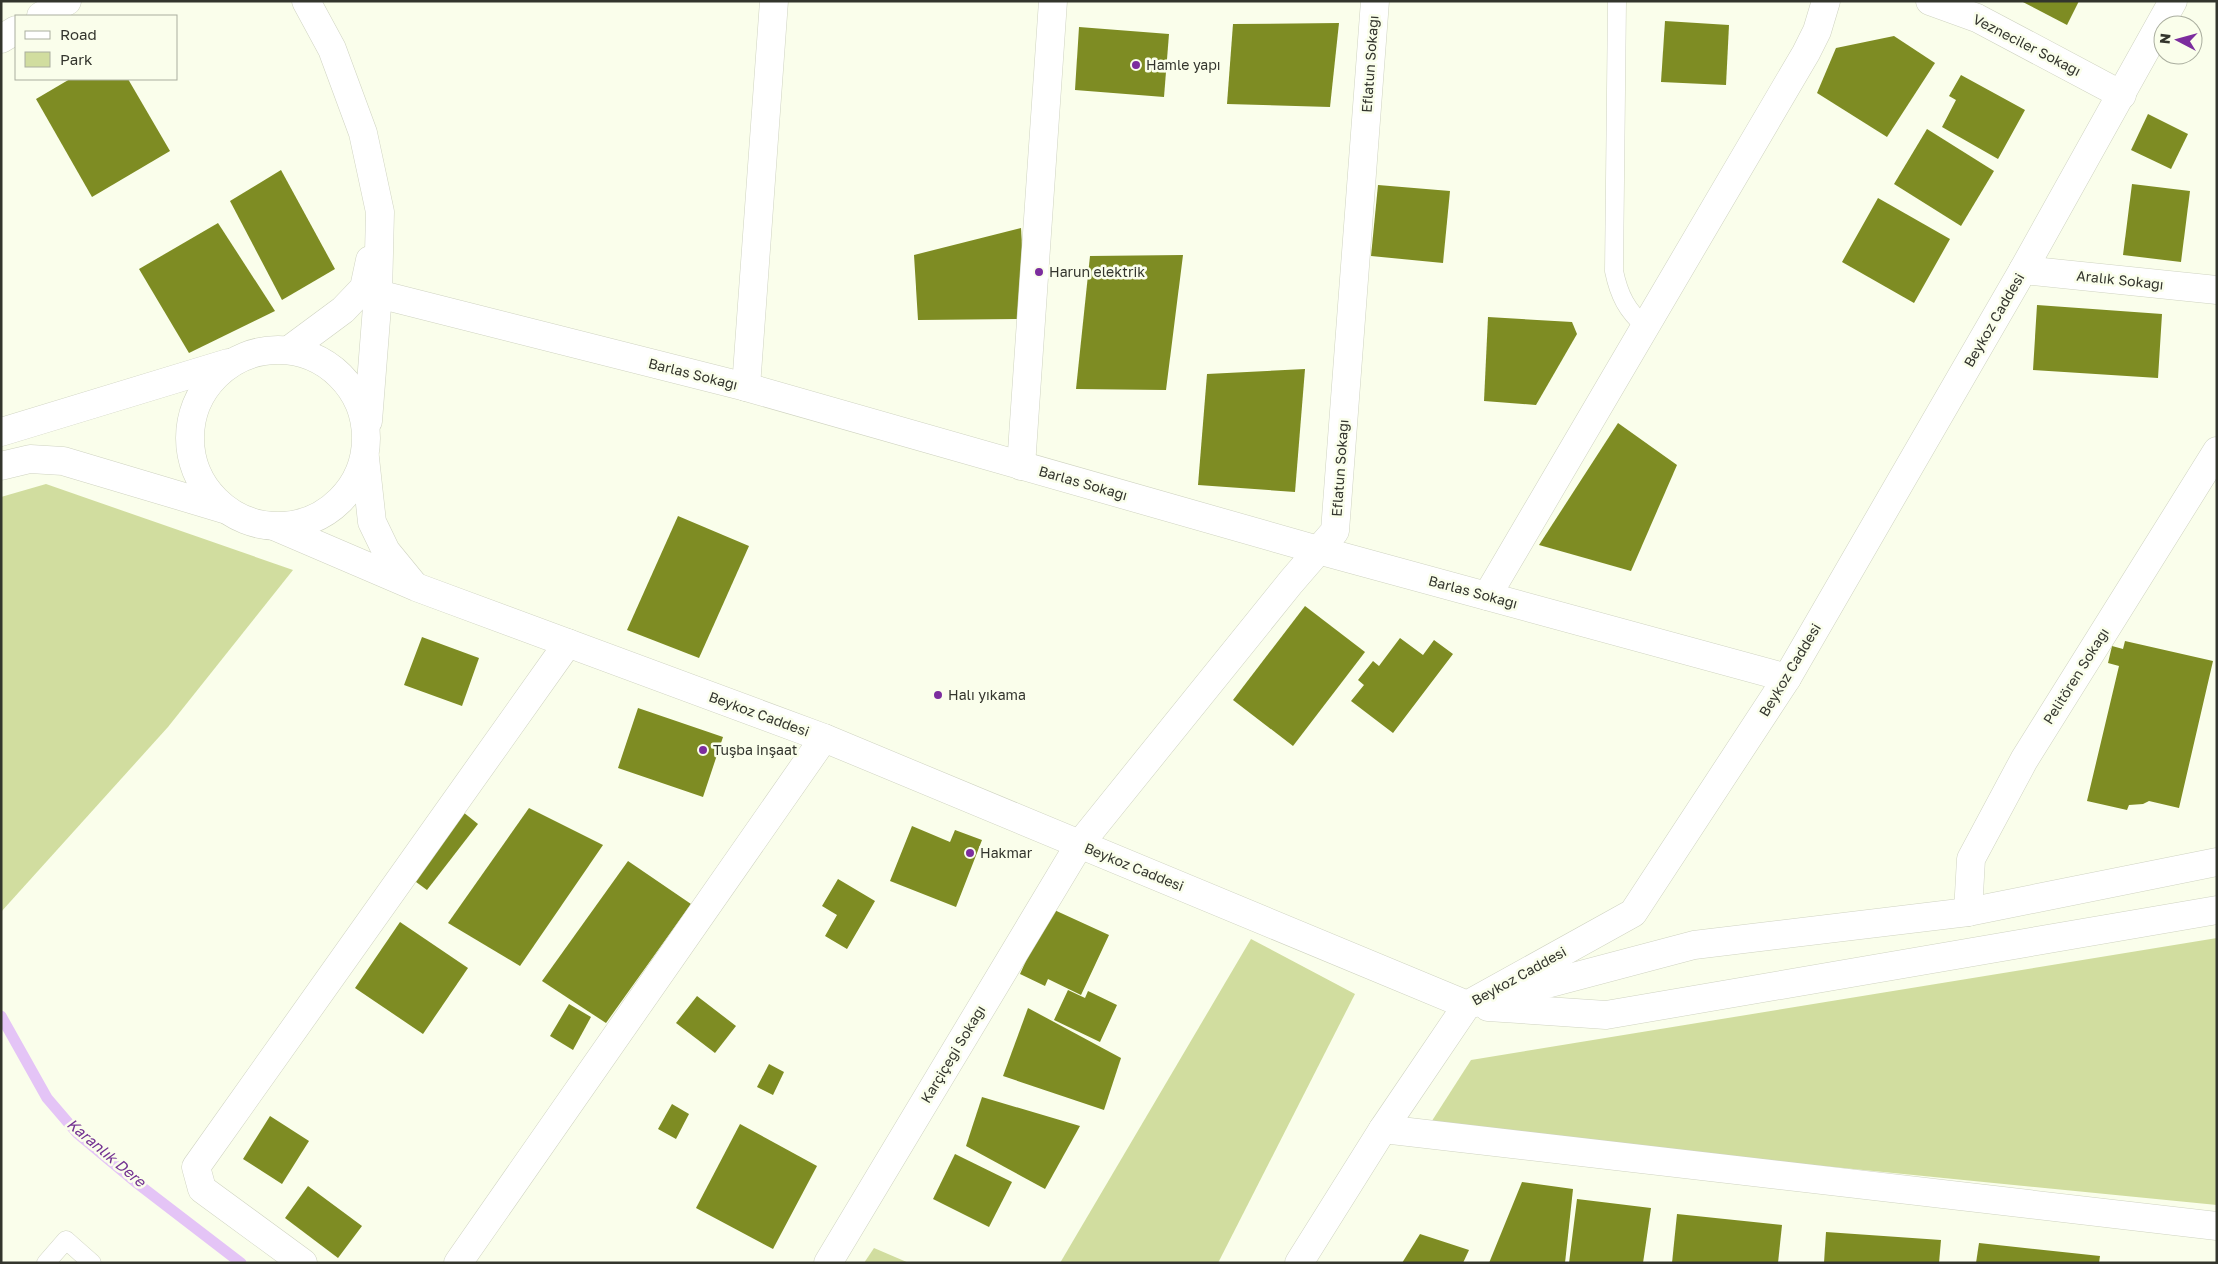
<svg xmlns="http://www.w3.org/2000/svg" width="2218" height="1264" font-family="'Golos Text',sans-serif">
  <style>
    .green { fill: #d1dd9f }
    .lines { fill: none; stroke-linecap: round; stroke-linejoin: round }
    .stream { stroke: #e4c4f6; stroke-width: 11 }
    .building { fill: #7e8c23 }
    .service-casing { stroke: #cfd3c1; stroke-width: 19 }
    .minor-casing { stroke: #cfd3c1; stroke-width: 29 }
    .service { stroke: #fff; stroke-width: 18 }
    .minor { stroke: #fff; stroke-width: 28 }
    .poi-dot { fill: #7c2d9e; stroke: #fafeeb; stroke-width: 2 }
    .labels { text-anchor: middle; stroke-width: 5; stroke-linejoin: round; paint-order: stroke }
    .street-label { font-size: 14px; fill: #33352d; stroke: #fafeeb }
    .poi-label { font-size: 14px; fill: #33352d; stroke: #fafeeb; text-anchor: start }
    .water-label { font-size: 15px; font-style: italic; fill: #733291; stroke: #fafeeb }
  </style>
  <rect width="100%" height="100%" fill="#fafeeb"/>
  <g class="green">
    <polygon points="46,484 293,570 168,727 1,912 1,497"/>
    <polygon points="2217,938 2217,1205 1428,1127 1471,1060"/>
    <polygon points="1251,939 1355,994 1218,1263 1060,1263"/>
    <polygon points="874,1248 909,1263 864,1263"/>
  </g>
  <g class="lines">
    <polyline class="stream" points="1,1016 47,1098 77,1133 138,1184 241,1263"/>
  </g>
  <g class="building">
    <polygon points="2021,1 2079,1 2067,25"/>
    <polygon points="1665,21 1729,25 1726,85 1661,82"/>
    <polygon points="1339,23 1330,107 1227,104 1233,24"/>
    <polygon points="1079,27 1169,34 1164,97 1075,90"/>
    <polygon points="1894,36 1935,63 1887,137 1817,93 1836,48"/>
    <polygon points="1961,75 2025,110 1998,159 1942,127 1956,100 1949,96"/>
    <polygon points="70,79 128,79 170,151 92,197 36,99"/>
    <polygon points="2148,114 2188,134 2171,169 2131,150"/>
    <polygon points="1927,129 1994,171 1961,226 1894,184"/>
    <polygon points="281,170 335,269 282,300 230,201"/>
    <polygon points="2132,184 2190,191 2181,262 2123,255"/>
    <polygon points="1378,185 1450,191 1443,263 1371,256"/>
    <polygon points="1878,198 1950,239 1914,303 1842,262"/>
    <polygon points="218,223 275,311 189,353 139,269"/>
    <polygon points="1021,228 1026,319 918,320 914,255"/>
    <polygon points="1183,255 1166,390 1076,389 1090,256"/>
    <polygon points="2037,305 2162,314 2158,378 2033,370"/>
    <polygon points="1488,317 1572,322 1577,334 1536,405 1484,401"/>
    <polygon points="1305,369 1295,492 1198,485 1207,374"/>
    <polygon points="1618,423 1677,465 1631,571 1539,545"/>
    <polygon points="678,516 749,546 699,658 627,630"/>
    <polygon points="1305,606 1365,652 1293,746 1233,700"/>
    <polygon points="422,637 479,658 462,706 404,685"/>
    <polygon points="1400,638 1423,655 1434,640 1453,654 1393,733 1351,701 1364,685 1358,680 1373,661 1379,666"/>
    <polygon points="2125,641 2213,661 2179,808 2149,801 2143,804 2129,805 2127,810 2087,801 2119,666 2108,663 2112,646 2123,649"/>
    <polygon points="638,708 723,737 703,797 618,768"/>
    <polygon points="529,808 603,845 520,966 448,923"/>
    <polygon points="463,812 478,824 427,890 412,879"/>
    <polygon points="912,826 950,842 955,830 982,840 956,907 890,881"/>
    <polygon points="628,861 691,904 606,1023 542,981"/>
    <polygon points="838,879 875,901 847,949 825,936 837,915 822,906"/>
    <polygon points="1050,908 1109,935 1081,995 1048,979 1045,986 1020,974"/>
    <polygon points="400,922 468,968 423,1034 355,988"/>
    <polygon points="1068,990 1085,998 1088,991 1117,1005 1100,1042 1054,1020"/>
    <polygon points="697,996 736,1026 715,1053 676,1023"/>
    <polygon points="569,1004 591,1017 573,1050 550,1036"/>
    <polygon points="1028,1008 1121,1058 1104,1110 1003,1076"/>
    <polygon points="769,1064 784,1072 773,1095 757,1087"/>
    <polygon points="982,1097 1080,1126 1045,1189 966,1146"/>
    <polygon points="672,1104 689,1114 676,1139 658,1129"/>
    <polygon points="270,1116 309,1141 282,1184 243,1159"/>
    <polygon points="740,1124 817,1166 773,1249 696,1208"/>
    <polygon points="955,1154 1012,1182 989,1227 933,1199"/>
    <polygon points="1522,1182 1573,1189 1565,1263 1489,1263"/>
    <polygon points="308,1186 362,1226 338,1258 285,1218"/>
    <polygon points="1577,1199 1651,1208 1643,1263 1569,1263"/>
    <polygon points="1677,1214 1782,1225 1778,1263 1672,1263"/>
    <polygon points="1826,1232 1941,1240 1939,1263 1824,1263"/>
    <polygon points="1420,1234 1469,1250 1463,1263 1402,1263"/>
    <polygon points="1979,1243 2100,1256 2099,1263 1976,1263"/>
  </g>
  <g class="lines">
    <defs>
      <g id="service">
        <path d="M 1617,1 L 1614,271 C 1619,295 1627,311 1645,326"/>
        <polyline points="46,1263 66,1240 92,1263"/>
      </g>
      <g id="minor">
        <polyline points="306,1 332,49 363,133 380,212 378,294 368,421"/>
        <polyline points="1930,1 1977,18 2122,95"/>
        <polyline points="41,16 67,1"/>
        <polyline points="1,39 16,30"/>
        <polyline points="2023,270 2217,290"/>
        <polyline points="378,294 746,387 1318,550 1787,678"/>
        <polyline points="289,350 343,310 364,288 370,260"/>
        <circle cx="278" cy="438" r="88"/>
        <polyline points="746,387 774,1"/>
        <polyline points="1,432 228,363"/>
        <polyline points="365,458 372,522 386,551 413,584"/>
        <polyline points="1,466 30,459 63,461 224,509"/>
        <polyline points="1021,466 1053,1"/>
        <polyline points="276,527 416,587 824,738 1467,1005 1633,913 1787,678 2023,270 2173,1"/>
        <polyline points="1487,596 1806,53 1817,31 1826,1"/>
        <polyline points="1968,912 1971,859 2024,760 2217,451"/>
        <polyline points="1488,1007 1606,1015 2217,910"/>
        <polyline points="1383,1129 2217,1226"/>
        <polyline points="303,1263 202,1189 196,1167 568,643"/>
        <polyline points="458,1263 824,738"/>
        <polyline points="828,1263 1079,845 1291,582 1335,531 1375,1"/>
        <polyline points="1299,1263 1383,1129 1467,1005 1694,945 1968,912 2217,862"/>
      </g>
    </defs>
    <use href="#service" class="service-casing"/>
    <use href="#minor" class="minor-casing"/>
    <use href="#service" class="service"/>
    <use href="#minor" class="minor"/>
  </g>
  <g class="poi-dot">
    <circle cx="1136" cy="65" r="5"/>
    <circle cx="1039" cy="272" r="5"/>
    <circle cx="938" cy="695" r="5"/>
    <circle cx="703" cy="750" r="5"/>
    <circle cx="970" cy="853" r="5"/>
  </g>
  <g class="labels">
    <g class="street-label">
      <text transform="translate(2027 45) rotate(27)" y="5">Vezneciler Sokağı</text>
      <text transform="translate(1370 64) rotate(-86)" y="5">Eflatun Sokağı</text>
      <text transform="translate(2120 280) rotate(6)" y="5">Aralık Sokağı</text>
      <text transform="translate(1994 320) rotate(-60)" y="5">Beykoz Caddesi</text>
      <text transform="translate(693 374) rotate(14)" y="5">Barlas Sokağı</text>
      <text transform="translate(1340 468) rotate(-86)" y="5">Eflatun Sokağı</text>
      <text transform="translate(1083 483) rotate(16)" y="5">Barlas Sokağı</text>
      <text transform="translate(1473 592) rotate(15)" y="5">Barlas Sokağı</text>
      <text transform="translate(1790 670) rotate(-59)" y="5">Beykoz Caddesi</text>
      <text transform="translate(2076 676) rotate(-58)" y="5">Pelitören Sokağı</text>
      <text transform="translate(759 714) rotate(20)" y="5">Beykoz Caddesi</text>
      <text transform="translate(1134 867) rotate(22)" y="5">Beykoz Caddesi</text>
      <text transform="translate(1519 976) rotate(-29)" y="5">Beykoz Caddesi</text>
      <text transform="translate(953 1054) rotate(-59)" y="5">Karçiçeği Sokağı</text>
    </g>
    <g class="poi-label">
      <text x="1146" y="70">Hamle yapı</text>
      <text x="1049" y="277">Harun elektrik</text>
      <text x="948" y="700">Halı yıkama</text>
      <text x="713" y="755">Tuşba inşaat</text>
      <text x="980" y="858">Hakmar</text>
    </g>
    <g class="water-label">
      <text transform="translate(106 1153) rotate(40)" y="5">Karanlık Dere</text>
    </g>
  </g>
  <rect width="2218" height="1264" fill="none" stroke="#33352d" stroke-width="5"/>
  <rect x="15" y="15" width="162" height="65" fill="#fafeeb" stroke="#aaae9f"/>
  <rect x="25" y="31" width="25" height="8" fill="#ffffff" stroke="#aaae9f"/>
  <text x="60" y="40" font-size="15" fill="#33352d">Road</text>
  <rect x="25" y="52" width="25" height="15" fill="#d1dd9f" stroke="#aaae9f"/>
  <text x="60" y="65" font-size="15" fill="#33352d">Park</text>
  <g transform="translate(2178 40) rotate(276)"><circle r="24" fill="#fafeeb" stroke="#aaae9f"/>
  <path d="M0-4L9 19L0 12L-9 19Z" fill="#7c2d9e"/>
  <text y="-8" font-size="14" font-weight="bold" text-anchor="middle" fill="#33352d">N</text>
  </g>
</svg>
